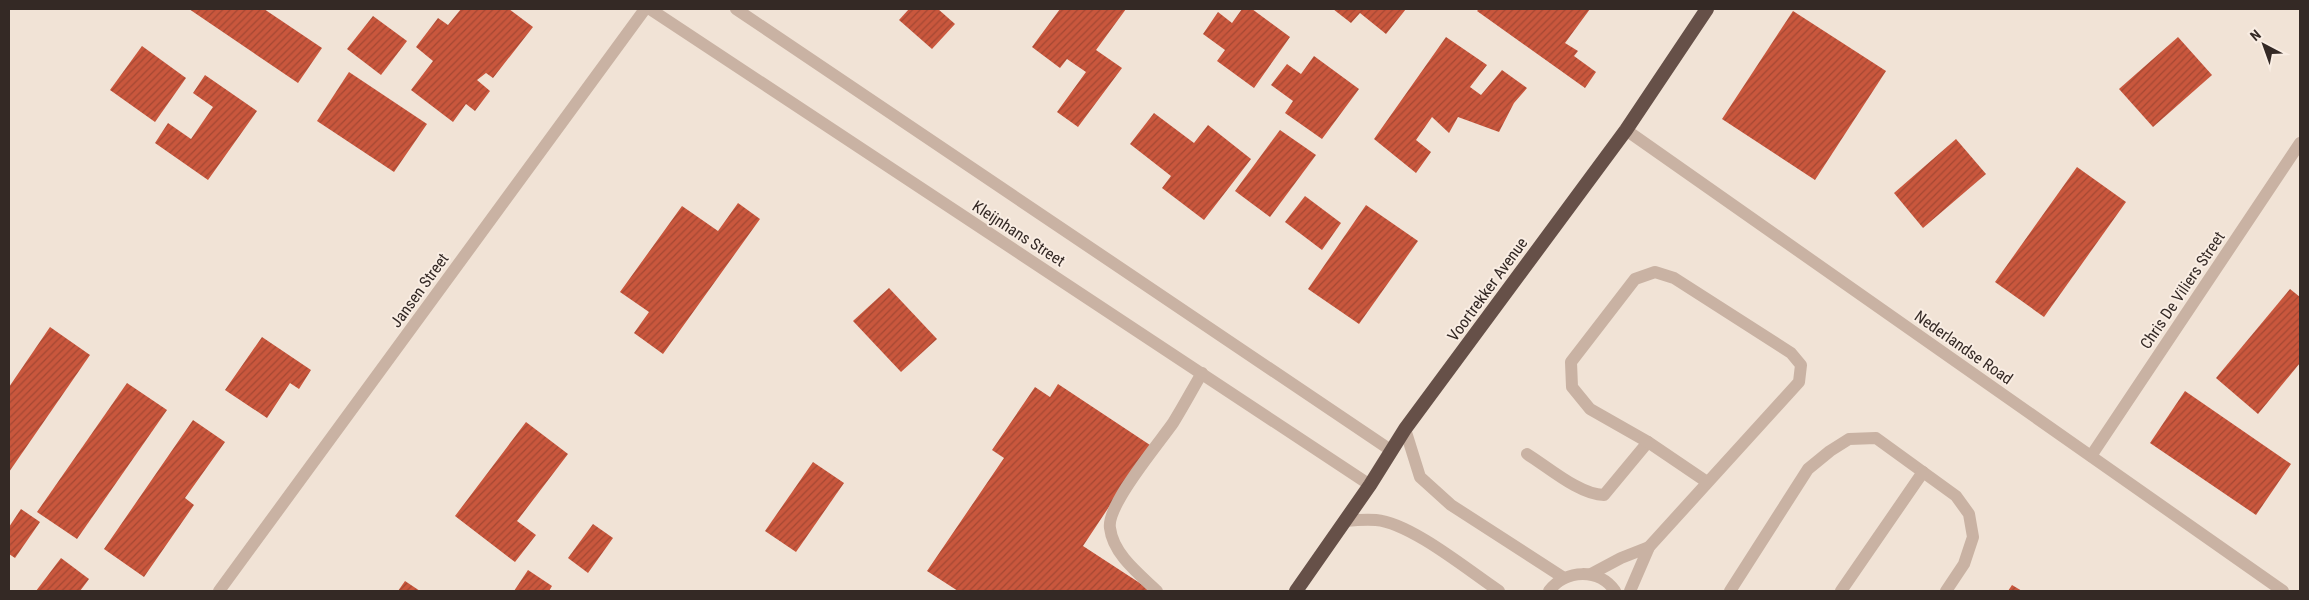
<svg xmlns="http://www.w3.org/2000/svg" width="2309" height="600" font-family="'Roboto Condensed',sans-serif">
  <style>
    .building { fill: url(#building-hatch) }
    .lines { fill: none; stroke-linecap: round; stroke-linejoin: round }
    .service { stroke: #c9b2a3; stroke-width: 12 }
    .minor { stroke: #c9b2a3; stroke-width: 12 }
    .trunk { stroke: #665048; stroke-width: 14 }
    .labels { text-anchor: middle; stroke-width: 4; stroke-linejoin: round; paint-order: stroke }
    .street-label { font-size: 16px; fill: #342925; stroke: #f9ede3 }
  </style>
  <defs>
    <pattern id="building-hatch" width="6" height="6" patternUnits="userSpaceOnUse" patternTransform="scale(1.25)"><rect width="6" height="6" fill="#c9573d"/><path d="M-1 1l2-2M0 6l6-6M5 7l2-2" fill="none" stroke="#a44833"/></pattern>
  </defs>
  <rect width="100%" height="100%" fill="#f1e3d6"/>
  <g class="building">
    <polygon points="189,9 264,9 322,48 298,83"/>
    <polygon points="461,9 509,9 533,27 493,78 486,73 477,80 490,91 475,111 466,104 453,122 411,90 433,61 416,47 438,18 448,25"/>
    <polygon points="909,9 938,9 955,24 932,49 899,20"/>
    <polygon points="1060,9 1126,9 1096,50 1122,68 1078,127 1057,112 1086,72 1067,59 1060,68 1032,47"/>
    <polygon points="1242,9 1252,9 1290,37 1254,88 1217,61 1225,50 1203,34 1218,12 1232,23"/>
    <polygon points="1333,9 1406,9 1386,34 1360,13 1351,23"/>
    <polygon points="1479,9 1590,9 1565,43 1578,51 1574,56 1596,72 1585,88 1477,11"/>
    <polygon points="1793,11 1886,71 1815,180 1722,119"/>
    <polygon points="373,16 407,41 381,75 347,49"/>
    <polygon points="1446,37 1487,65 1470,87 1481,95 1502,70 1527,88 1514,103 1499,132 1458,117 1449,133 1432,117 1416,140 1431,152 1416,173 1374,139"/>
    <polygon points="2178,37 2212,75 2153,127 2119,89"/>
    <polygon points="142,46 186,78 155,122 110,90"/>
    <polygon points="1314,56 1359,89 1322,139 1285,113 1293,101 1271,85 1287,64 1301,74"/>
    <polygon points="349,72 427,124 394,172 317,121"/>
    <polygon points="205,75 257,111 208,180 155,143 168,123 191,139 213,107 193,93"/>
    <polygon points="1154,113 1194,143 1208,125 1251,159 1204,220 1162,188 1171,176 1130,144"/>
    <polygon points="1280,130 1316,155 1270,217 1235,191"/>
    <polygon points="1956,139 1986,174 1923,228 1894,193"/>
    <polygon points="2077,167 2126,202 2044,317 1995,282"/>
    <polygon points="1305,196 1341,223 1322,250 1285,222"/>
    <polygon points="738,203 760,219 663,354 634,333 649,312 620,292 682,206 718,231"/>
    <polygon points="1366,205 1418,241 1359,324 1308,289"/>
    <polygon points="889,288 937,339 901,372 853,321"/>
    <polygon points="2290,289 2300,297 2300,363 2258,414 2216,378"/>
    <polygon points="50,327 90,355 9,472 9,387"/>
    <polygon points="262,337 311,370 299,389 290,383 267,418 225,390"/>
    <polygon points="127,383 167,410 77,539 37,512"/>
    <polygon points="1058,384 1150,445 1083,546 1152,591 958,591 927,571 1004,458 992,450 1035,387 1050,397"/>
    <polygon points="2185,391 2291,464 2256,515 2150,443"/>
    <polygon points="193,420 225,442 185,498 194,505 144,577 104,549"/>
    <polygon points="526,422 568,454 517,521 536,535 515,562 455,516"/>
    <polygon points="813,462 844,483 796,552 765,531"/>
    <polygon points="21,509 40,522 15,558 9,554 9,527"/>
    <polygon points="593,524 613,538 588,573 568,558"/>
    <polygon points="61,558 89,579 80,591 36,591"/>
    <polygon points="528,570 552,586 549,591 514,591"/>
    <polygon points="405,581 420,591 398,591"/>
    <polygon points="2012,585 2022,591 2008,591"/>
  </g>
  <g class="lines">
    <g class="service">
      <polyline points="1405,429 1420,477 1451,505 1564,578"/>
      <path d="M 1527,454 C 1548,467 1580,495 1604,495 L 1648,442"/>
      <path d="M 1345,521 C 1355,520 1366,519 1376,520 C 1411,523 1469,571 1499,591"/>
      <polyline points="1591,574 1621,558 1649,547"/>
      <path d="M 1157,591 C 1139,574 1113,554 1110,528 C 1106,506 1159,443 1173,423 C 1183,407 1192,390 1202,373"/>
      <path d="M 1549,591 C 1566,569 1599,568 1615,591"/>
      <polyline points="1630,591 1649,547 1799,382 1801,365 1791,353 1674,278 1655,272 1635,279 1571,362 1572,387 1590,409 1648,442 1707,482"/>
      <polyline points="1730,591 1808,469 1830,451 1849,439 1876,438 1956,496 1969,514 1973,537 1964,564 1946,591"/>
      <polyline points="1841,591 1923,472"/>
    </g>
    <g class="minor">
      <polyline points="650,9 1370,485"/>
      <polyline points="736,9 1392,451"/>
      <polyline points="1626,130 2283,591"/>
      <polyline points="2091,456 2300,143"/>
      <polyline points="219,591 645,9"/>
    </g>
    <polyline class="trunk" points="1296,591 1370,485 1405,429 1626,130 1707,9"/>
  </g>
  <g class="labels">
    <g class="street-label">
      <text transform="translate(1019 233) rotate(33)" y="6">Kleijnhans Street</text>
      <text transform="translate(1487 289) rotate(-54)" y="6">Voortrekker Avenue</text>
      <text transform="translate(419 290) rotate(-54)" y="6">Jansen Street</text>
      <text transform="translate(2182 290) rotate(-56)" y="6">Chris De Viliers Street</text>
      <text transform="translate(1964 347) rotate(35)" y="6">Nederlandse Road</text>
    </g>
  </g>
  <rect width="2309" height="600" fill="none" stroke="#342925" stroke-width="20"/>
  <g transform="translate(2264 45) rotate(319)" stroke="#f9ede3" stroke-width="4" paint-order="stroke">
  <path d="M0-4L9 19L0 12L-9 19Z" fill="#342925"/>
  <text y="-8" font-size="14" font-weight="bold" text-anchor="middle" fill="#342925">N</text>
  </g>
</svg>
